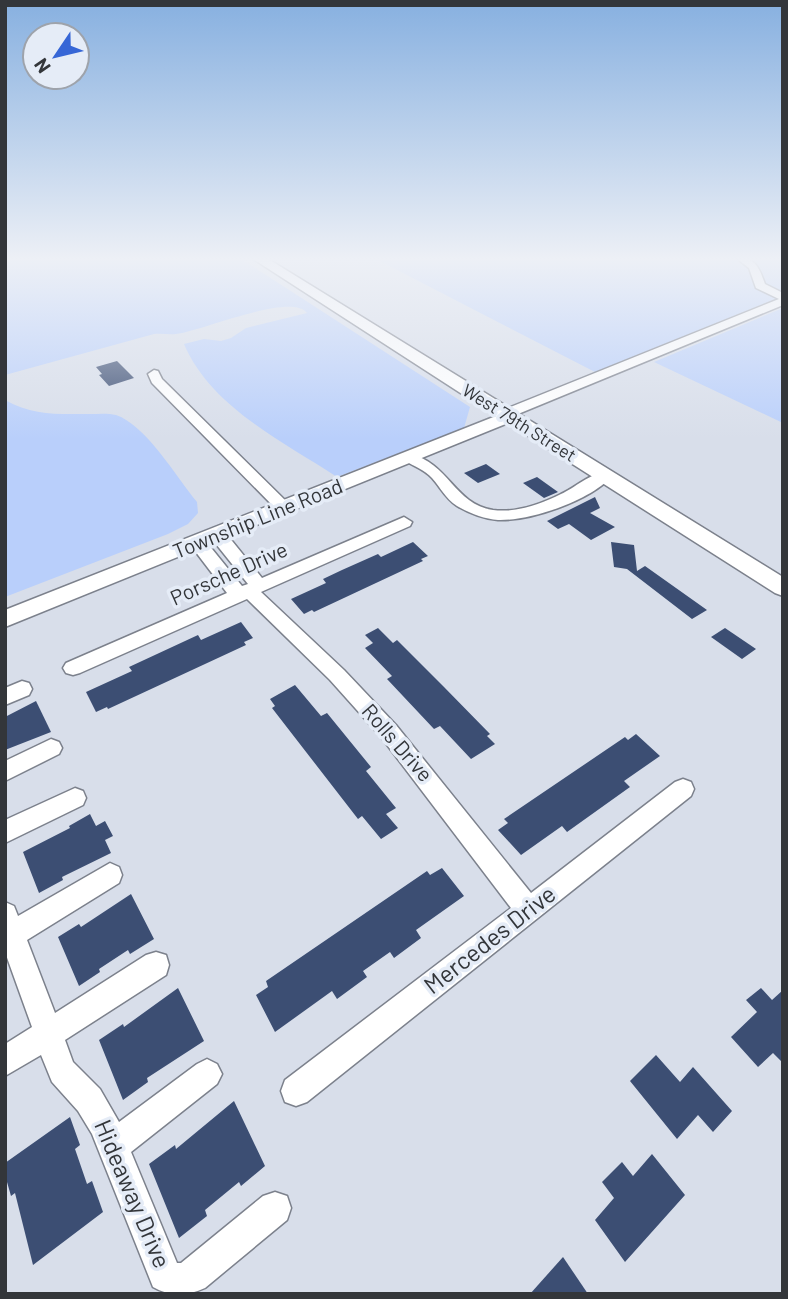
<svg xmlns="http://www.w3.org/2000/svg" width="788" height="1299" font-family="Barlow,sans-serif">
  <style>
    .green { fill: #b9cffb }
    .building { fill: #3c4e73 }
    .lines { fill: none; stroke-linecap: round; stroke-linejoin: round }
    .minor-casing { stroke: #7c818c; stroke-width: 3 }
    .major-casing { stroke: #7c818c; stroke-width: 3 }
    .minor { fill: #fff; fill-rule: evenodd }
    .major { fill: #fff; fill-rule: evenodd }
    .labels { text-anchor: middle; stroke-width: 7; stroke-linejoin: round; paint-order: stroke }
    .far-street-label { font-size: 18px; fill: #33363a; stroke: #e5ecf7 }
    .street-label { font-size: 21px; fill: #33363a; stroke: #e5ecf7 }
    .near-street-label { font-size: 24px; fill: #33363a; stroke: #e5ecf7 }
  </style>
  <rect width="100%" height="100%" fill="#d8deea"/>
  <g class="green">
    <path d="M 29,257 L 238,257 L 470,407 L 464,428 L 337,477 C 282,441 211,407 184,344 L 204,339 L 221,341 L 231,338 L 246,328 L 307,313 C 291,292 202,331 176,334 C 169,335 161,333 154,334 L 5,375 L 5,262 Z"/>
    <polygon points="372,257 783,257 783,296 595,372"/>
    <polygon points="783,308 783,423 654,362"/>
    <path d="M 5,400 C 33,416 58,414 89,414 C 98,414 108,413 116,415 C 146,425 177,478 197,502 L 198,513 L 188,524 L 168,534 L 5,597 Z"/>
  </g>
  <g class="building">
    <polygon points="117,361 134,378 109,386 99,375 102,374 96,367"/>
    <polygon points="486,464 500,474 478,483 464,473"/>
    <polygon points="537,477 558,492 544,498 523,483"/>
    <polygon points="595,497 600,508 590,513 615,527 591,540 569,524 558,529 547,521"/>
    <polygon points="413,542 428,556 421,559 423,561 314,612 312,610 304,614 291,599 326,583 323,579 342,570 378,554 381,557"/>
    <polygon points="611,542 634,545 637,571 645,566 707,610 692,619 627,569 614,567"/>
    <polygon points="241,622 253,638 244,642 246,645 108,709 107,707 96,712 86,692 132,671 129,667 198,635 201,640"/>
    <polygon points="378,628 393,643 397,640 444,687 490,734 487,736 495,744 471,759 440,726 434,729 387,679 392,676 365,648 373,643 365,635"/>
    <polygon points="725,628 756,649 742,659 711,637"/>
    <polygon points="295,685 321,716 327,713 371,767 366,771 396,808 386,814 398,828 381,839 362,816 358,819 272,708 275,706 270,699"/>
    <polygon points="36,701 51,732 5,750 5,717"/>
    <polygon points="636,734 660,756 624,781 630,787 567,832 562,826 521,855 498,830 508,823 504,819 625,737 628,740"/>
    <polygon points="90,814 96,826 105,821 113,836 105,840 111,853 62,877 63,880 39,893 23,852 70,828 69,826"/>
    <polygon points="442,868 464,896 416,930 421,938 394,958 390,952 363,971 367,977 337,999 332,991 275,1032 256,995 268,987 266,981 427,871 430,875"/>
    <polygon points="131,894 154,939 130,954 128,950 99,969 100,972 79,986 58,937 79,924 81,927"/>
    <polygon points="178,988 204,1041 147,1078 148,1082 123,1100 99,1040 123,1024 124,1027"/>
    <polygon points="761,988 772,1000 783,990 783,1063 773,1053 758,1067 731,1037 757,1012 746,1000"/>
    <polygon points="656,1055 680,1082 693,1067 732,1111 713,1132 698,1115 677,1139 630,1081"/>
    <polygon points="234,1101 265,1166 241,1186 239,1182 205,1210 207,1216 179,1238 149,1164 175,1145 176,1149"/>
    <polygon points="70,1117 80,1145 75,1149 87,1184 92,1181 103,1212 33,1265 15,1193 11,1196 5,1175 5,1163"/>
    <polygon points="652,1154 685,1195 625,1262 595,1220 614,1198 602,1182 622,1162 633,1176"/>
    <polygon points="563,1257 588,1294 530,1294"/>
  </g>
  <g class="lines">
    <defs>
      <g id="minor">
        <path d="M 735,257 C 755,257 759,267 765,284 L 783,293 L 783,305 L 518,414 L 508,420 L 501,416 L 508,408 L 779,299 L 756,288 L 749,268 Z"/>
        <polygon points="154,370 158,371 162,379 291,506 293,509 291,512 279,512 152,383 148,374"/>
        <path d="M 410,454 C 449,463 454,504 493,510 C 516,513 541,504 561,494 C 575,488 595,469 609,473 L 612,476 C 590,501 530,521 498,520 C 484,519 469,513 457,506 C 445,498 441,488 432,478 C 425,470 414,466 405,461 L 403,458 L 405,455 Z"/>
        <polygon points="404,517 412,522 410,526 261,592 344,670 396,725 531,893 675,782 683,779 691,782 694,789 691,796 307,1102 296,1106 285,1102 281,1091 285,1080 511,908 381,737 330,680 247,599 80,673 73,675 66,673 63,668 66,663 227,593 192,547 190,543 192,539 204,539 242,586 248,584 212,539 210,535 212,531 224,531 262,578"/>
        <polygon points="22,681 29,683 32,689 29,695 5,705 5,688"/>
        <polygon points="51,739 59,742 62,748 59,754 5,781 5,761"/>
        <polygon points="75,788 83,791 86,798 83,805 5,843 5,820"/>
        <path d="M 110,863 L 119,867 L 122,875 L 119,883 L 27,940 L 55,1013 L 146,955 L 156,952 L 166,955 L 169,965 L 166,975 L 65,1040 L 73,1062 L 100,1089 L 119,1122 L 197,1064 L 207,1059 L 217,1064 L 222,1074 L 217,1084 L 131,1152 L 177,1263 L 181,1263 L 263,1196 L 275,1192 L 287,1196 L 291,1208 L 287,1220 L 205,1288 C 187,1296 170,1297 153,1287 L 92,1134 L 78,1111 L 52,1082 L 41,1055 L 5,1076 L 5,1044 L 32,1027 L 5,952 L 5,902 L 14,906 L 18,916 Z"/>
      </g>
      <polygon id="major" points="250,257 265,257 783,577 783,596 775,593 508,423 5,627 5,610 496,416"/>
    </defs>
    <use href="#minor" class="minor-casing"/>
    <use href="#major" class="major-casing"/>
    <use href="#minor" class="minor"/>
    <use href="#major" class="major"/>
  </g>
  <linearGradient id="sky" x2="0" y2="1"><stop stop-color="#87b0e0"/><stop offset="0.59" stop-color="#edf0f6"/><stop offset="1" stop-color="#edf0f6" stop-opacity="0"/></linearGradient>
  <rect width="788" height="439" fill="url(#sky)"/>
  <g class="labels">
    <g class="far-street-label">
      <text transform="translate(519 423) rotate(32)" y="6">West 79th Street</text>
    </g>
    <g class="street-label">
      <text transform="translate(258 519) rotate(-22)" y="7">Township Line Road</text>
      <text transform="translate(229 574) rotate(-24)" y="7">Porsche Drive</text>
      <text transform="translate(397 743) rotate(49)" y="7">Rolls Drive</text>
    </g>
    <g class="near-street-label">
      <text transform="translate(490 940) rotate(-38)" y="8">Mercedes Drive</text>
      <text transform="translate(132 1194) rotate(67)" y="8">Hideaway Drive</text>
    </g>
  </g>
  <rect width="788" height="1299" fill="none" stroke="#33363a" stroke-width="14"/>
  <g transform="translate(56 56) rotate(235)"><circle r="33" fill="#e5ecf7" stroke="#9ea3ab" stroke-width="2"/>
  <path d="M0-5L12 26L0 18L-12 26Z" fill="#3666d6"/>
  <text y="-10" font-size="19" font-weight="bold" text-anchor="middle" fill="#33363a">N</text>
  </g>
</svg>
